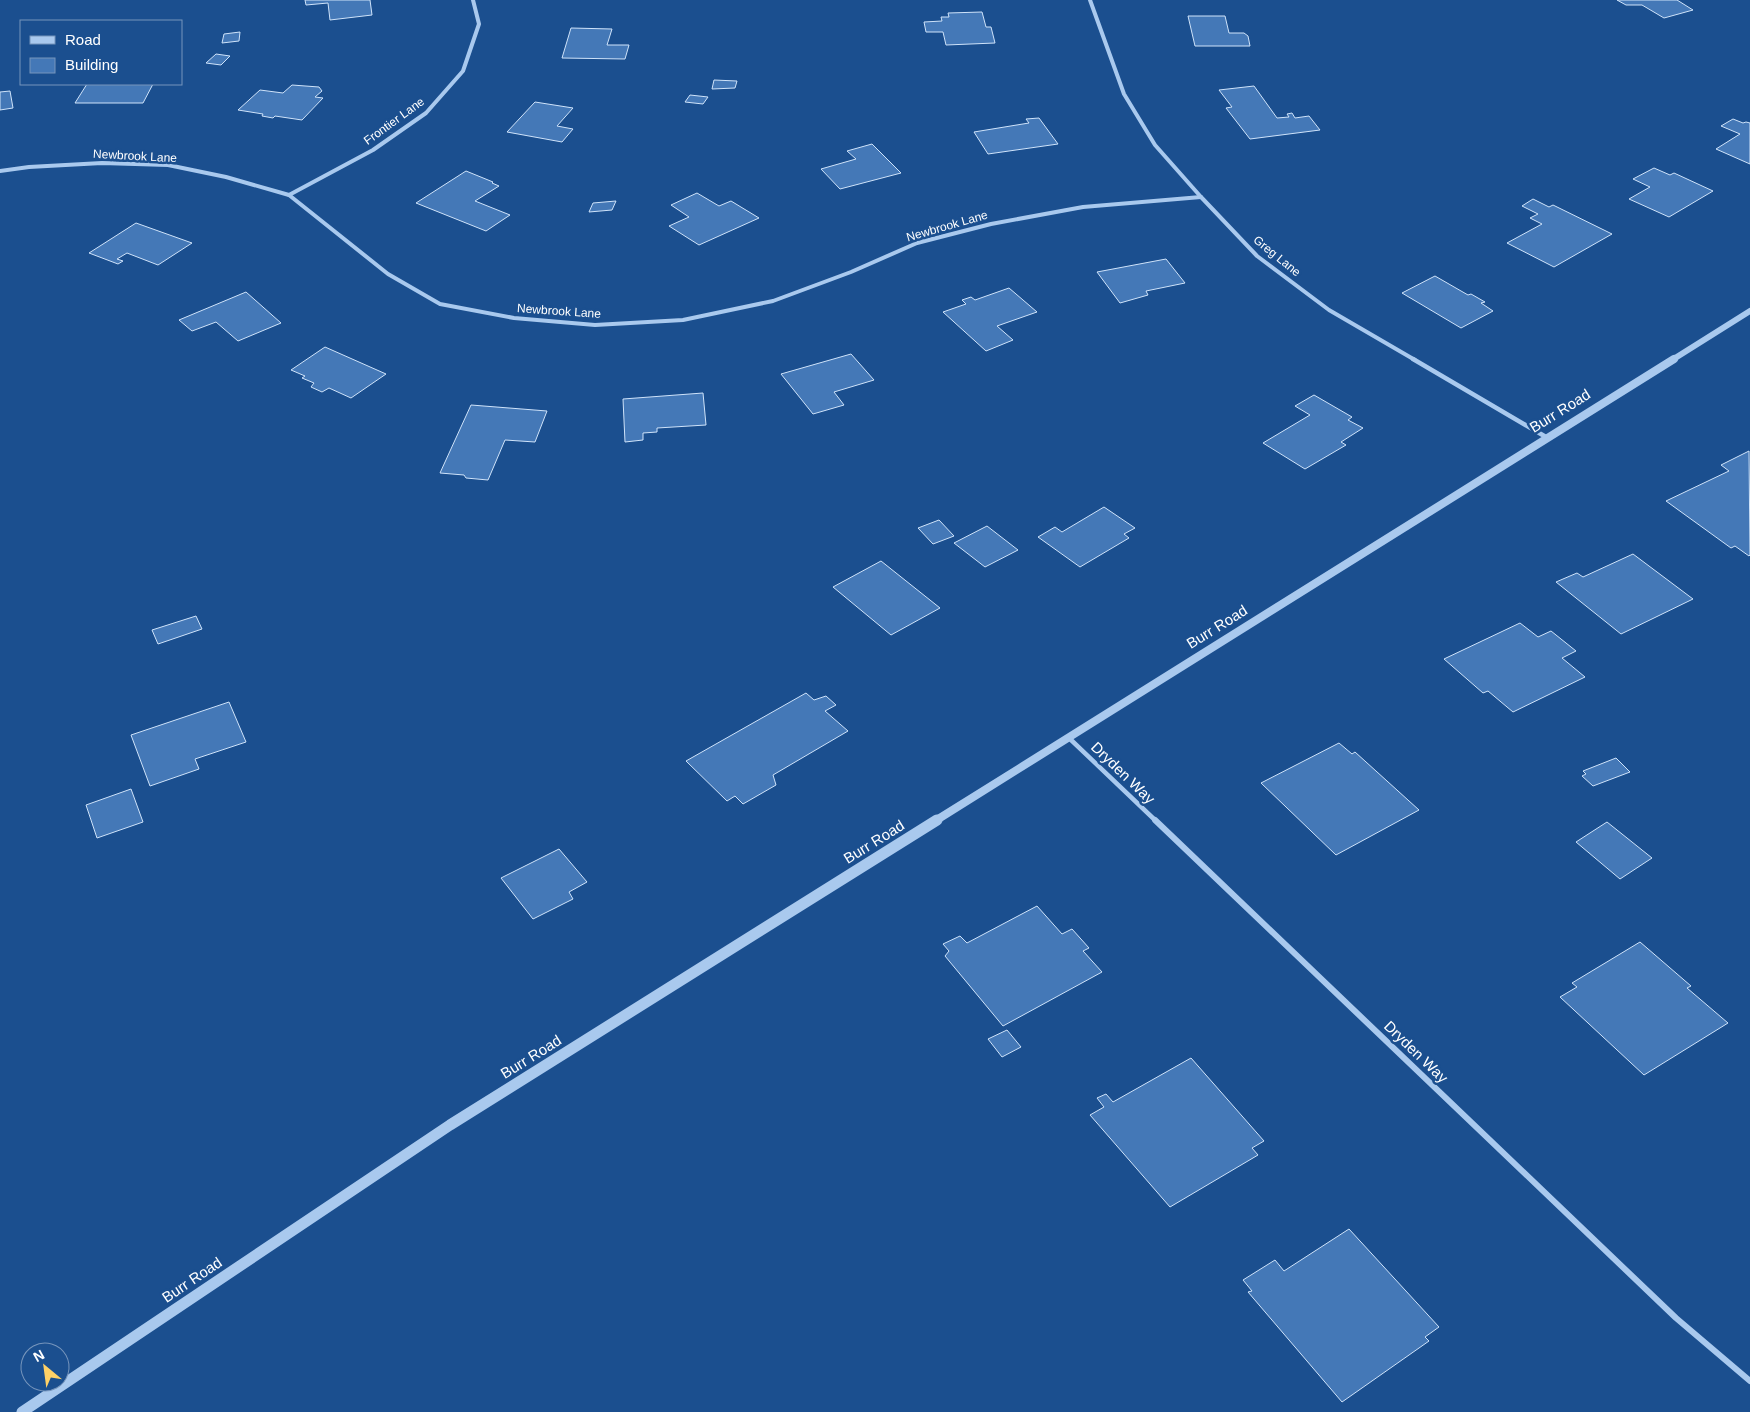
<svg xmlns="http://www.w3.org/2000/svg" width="1750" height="1412" font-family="Helvetica,sans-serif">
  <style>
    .building { fill: #4478b7; stroke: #cfe3fa }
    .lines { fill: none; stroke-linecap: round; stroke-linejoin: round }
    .minor-far2 { stroke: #a9c9ee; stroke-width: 4 }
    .minor-far1 { stroke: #a9c9ee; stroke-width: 4.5 }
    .minor { stroke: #a9c9ee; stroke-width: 6 }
    .tertiary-far2 { stroke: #a9c9ee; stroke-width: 6 }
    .tertiary-far1 { stroke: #a9c9ee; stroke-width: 8 }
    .tertiary { stroke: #a9c9ee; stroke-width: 11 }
    .labels { text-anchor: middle; stroke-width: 5; stroke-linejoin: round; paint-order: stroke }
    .far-street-label { font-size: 12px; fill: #fff; stroke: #1b4f8f }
    .street-label { font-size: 15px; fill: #fff; stroke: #1b4f8f }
  </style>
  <rect width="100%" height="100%" fill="#1b4f8f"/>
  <g class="building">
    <polygon points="305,0 370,0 372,15 330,20 328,3 306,5"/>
    <polygon points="1617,0 1677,0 1693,10 1664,18 1642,5 1626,5"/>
    <polygon points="982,12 986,27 991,27 995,43 946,45 943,32 926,32 924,22 942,21 941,17 949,17 948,13"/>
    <polygon points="1188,16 1225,16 1229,33 1244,33 1248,36 1250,46 1195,46"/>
    <polygon points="571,28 612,29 607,45 629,45 625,59 562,58"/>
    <polygon points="240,32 239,41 222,43 224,34"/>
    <polygon points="216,54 230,56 221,65 206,63"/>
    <polygon points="714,80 737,81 735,88 712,89"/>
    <polygon points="87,84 153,84 143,103 75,103"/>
    <polygon points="292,85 319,87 322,91 315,97 323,98 302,120 275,116 273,118 262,116 263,114 238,110 260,90 283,93"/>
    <polygon points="1254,86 1277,118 1289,117 1287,114 1292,113 1295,118 1309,116 1320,130 1250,139 1226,108 1232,107 1219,90"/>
    <polygon points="10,91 13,108 0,110 0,92"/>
    <polygon points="690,95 708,97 703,104 685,102"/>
    <polygon points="535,102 573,108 557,126 573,129 562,142 507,132"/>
    <polygon points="1039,118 1058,144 988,154 974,132 1029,123 1026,119"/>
    <polygon points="1733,119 1743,123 1746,122 1750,123 1750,164 1716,149 1740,134 1721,126"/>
    <polygon points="872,144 901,173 840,189 821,169 856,159 847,151"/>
    <polygon points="1654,168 1670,175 1674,173 1713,191 1669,217 1629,199 1650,187 1633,179"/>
    <polygon points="466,171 493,182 492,183 499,186 475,201 510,215 486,231 416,203"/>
    <polygon points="697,193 719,206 731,201 759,218 699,245 669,226 689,217 671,205"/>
    <polygon points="1533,199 1549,207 1553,205 1612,234 1554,267 1507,243 1542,224 1530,218 1538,214 1522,206"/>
    <polygon points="616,201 612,210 589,212 593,203"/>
    <polygon points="136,223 192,243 158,265 127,253 117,259 123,261 118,264 89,253"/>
    <polygon points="1166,259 1185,283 1146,291 1148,295 1120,303 1097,272"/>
    <polygon points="1435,276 1468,295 1471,294 1485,302 1481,303 1493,311 1461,328 1402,293"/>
    <polygon points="1009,288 1037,312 997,326 1013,340 986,351 943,312 966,304 962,300 971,297 975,300"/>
    <polygon points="246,292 281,323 238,341 216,322 192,331 179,320"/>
    <polygon points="325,347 386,374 351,398 329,388 322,392 311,387 314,383 302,378 305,376 291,370"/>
    <polygon points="851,354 874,380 834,392 844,405 813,414 781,374"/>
    <polygon points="703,393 706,425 657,428 657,432 643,433 643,440 625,442 623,399"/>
    <polygon points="1314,395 1352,417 1348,420 1363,428 1341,442 1346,445 1305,469 1263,443 1310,415 1295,406"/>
    <polygon points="471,405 547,411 535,442 505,440 488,480 466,478 464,475 440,473"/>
    <polygon points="1749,451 1750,555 1749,556 1735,546 1731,548 1666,501 1729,471 1721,465"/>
    <polygon points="1104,507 1135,528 1124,534 1129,538 1080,567 1038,537 1055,527 1062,532"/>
    <polygon points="939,520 954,536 933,544 918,528"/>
    <polygon points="987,526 1018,550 985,567 954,543"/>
    <polygon points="1633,554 1693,599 1621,634 1556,582 1577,573 1583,577"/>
    <polygon points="881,561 940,608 891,635 833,587"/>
    <polygon points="196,616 202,629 158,644 152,630"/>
    <polygon points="1520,623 1538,637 1551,631 1576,651 1562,658 1585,677 1513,712 1488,691 1483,693 1444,659"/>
    <polygon points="806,693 814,700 826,696 836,705 825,711 848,731 773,775 776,785 743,804 735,796 727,801 686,761"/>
    <polygon points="229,702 246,742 195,759 199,769 150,786 131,735"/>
    <polygon points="1339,743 1352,754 1355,752 1419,810 1336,855 1261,783"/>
    <polygon points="1616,758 1630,772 1593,786 1582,776 1586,774 1583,771"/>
    <polygon points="131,789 143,822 97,838 86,805"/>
    <polygon points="1607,822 1652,858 1620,879 1576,842"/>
    <polygon points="559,849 587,882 569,892 573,899 533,919 501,878"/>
    <polygon points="1037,906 1062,934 1072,929 1089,948 1083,951 1102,972 1003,1026 945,956 949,951 943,944 960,936 967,943"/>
    <polygon points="1640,942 1691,986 1687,988 1728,1023 1644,1075 1560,997 1577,987 1572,983"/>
    <polygon points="1007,1030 1021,1047 1002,1057 988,1039"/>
    <polygon points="1191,1058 1264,1141 1252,1148 1258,1155 1170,1207 1090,1115 1104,1107 1097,1098 1106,1094 1113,1102"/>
    <polygon points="1349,1229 1439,1327 1425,1337 1429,1341 1342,1402 1248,1292 1252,1291 1243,1280 1275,1260 1284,1271"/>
  </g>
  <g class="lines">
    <g class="minor-far2">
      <polyline points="1090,0 1124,94 1155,145 1201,197 1257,256 1329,310 1415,360"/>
      <polyline points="0,171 29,167 102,163 168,165 226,177 289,195 388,274 440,304 514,318 595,325 683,320 773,301 851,272 917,243 991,224 1083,207 1201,197"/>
      <polyline points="289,195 373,150 426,113 463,71 479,24 473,0"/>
    </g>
    <g class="minor-far1">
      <polyline points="1413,359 1546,437"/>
      <polyline points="1069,738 1156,821"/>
    </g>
    <polyline class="minor" points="1155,820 1676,1318 1750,1381"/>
    <polyline class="tertiary-far2" points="1672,360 1750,311"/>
    <polyline class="tertiary-far1" points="935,821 1674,359"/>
    <polyline class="tertiary" points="22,1412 450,1125 937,820"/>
  </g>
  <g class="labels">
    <g class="far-street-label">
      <text transform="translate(394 121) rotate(-36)" y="4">Frontier Lane</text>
      <text transform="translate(135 156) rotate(3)" y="4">Newbrook Lane</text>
      <text transform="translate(947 226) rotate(-16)" y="4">Newbrook Lane</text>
      <text transform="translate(1277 256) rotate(39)" y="4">Greg Lane</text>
      <text transform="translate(559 311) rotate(4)" y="4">Newbrook Lane</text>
    </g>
    <g class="street-label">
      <text transform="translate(1560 411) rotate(-32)" y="5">Burr Road</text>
      <text transform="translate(1217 627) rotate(-32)" y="5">Burr Road</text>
      <text transform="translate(1123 773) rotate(44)" y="5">Dryden Way</text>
      <text transform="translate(874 842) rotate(-32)" y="5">Burr Road</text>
      <text transform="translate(1416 1052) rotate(44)" y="5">Dryden Way</text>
      <text transform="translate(531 1057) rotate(-32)" y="5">Burr Road</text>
      <text transform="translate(192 1280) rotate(-34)" y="5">Burr Road</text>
    </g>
  </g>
  <rect x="20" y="20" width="162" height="65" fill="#1b4f8f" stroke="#7695bc"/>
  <rect x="30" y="36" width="25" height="8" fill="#a9c9ee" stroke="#7695bc"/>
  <text x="65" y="45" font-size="15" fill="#ffffff">Road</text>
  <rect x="30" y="58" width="25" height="15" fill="#4478b7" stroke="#7695bc"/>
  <text x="65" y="70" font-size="15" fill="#ffffff">Building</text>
  <g transform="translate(45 1367) rotate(331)"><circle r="24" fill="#1b4f8f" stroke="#7695bc"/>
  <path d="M0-4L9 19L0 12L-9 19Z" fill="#ffd166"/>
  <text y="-8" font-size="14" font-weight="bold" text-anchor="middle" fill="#ffffff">N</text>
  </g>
</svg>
